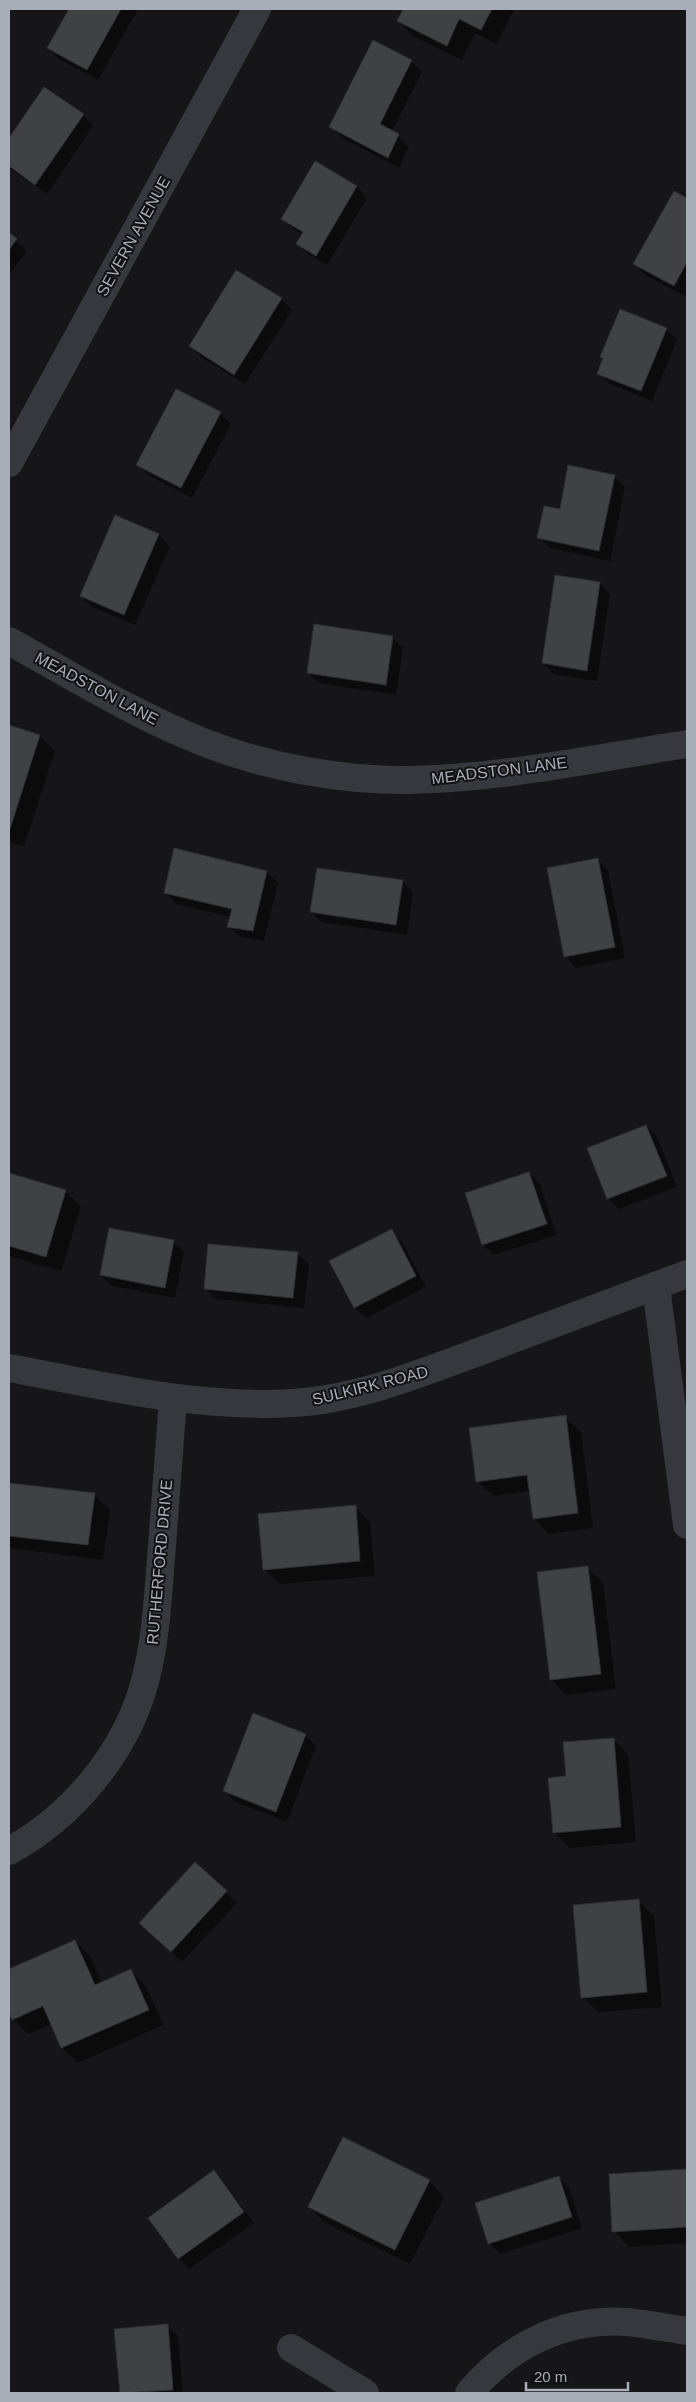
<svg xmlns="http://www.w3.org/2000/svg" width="696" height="2402" font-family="Arial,sans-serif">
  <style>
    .shadow { fill: #0007 }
    .building { fill: #404145; stroke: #303034 }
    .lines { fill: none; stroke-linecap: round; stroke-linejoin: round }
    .minor { stroke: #37383d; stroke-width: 28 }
    .labels { text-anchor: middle; stroke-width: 4; stroke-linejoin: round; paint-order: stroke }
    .street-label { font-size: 16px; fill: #a8adb8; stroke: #111113 }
  </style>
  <rect width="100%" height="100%" fill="#161618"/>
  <g class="shadow">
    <polygon points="71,9 138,9 98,80 59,59 48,48"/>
    <polygon points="404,9 514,9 497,44 475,33 462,60 413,36 398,21"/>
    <polygon points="411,61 422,72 392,131 409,146 399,168 341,137 330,126"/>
    <polygon points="44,89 83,115 93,126 47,194 9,168 9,141"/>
    <polygon points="316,163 357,187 367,198 327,265 308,254 297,243 302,235 282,219"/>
    <polygon points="674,192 687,199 687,292 685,296 645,275 635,264"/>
    <polygon points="9,234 27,251 9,275"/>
    <polygon points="281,299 292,310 245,384 201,357 190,346"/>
    <polygon points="666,329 677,340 652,401 610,384 599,373"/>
    <polygon points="220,413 231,424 192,498 148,475 138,464"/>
    <polygon points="614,476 625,487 610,561 550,548 539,538 561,510"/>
    <polygon points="116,516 159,535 170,546 135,625 92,607 81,596"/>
    <polygon points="600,583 610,594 597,681 554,674 543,663"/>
    <polygon points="392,637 403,648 396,695 319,683 308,673"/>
    <polygon points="9,726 40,736 55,751 24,846 9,842"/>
    <polygon points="597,859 608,870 625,958 576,968 566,957 548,869"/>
    <polygon points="267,872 278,883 264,941 240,937 229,926 231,917 176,904 166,893"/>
    <polygon points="402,881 413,892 407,935 322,922 311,912"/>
    <polygon points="646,1126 657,1137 677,1187 619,1209 608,1198"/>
    <polygon points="529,1173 540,1184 557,1235 494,1255 483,1245"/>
    <polygon points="9,1174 65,1191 81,1206 61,1271 9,1256"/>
    <polygon points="391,1231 402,1242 426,1287 366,1318 355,1308"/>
    <polygon points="173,1242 184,1252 175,1298 112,1286 101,1275"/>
    <polygon points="298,1254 309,1264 304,1308 216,1299 205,1289"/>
    <polygon points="565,1417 581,1432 593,1528 549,1534 534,1519 530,1491 493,1496 477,1481"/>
    <polygon points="9,1484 94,1495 110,1510 103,1560 9,1548"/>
    <polygon points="355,1507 370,1522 375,1576 280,1584 264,1569"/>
    <polygon points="588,1568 603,1583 616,1689 566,1695 551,1679"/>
    <polygon points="305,1735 316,1746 287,1822 235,1802 225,1791"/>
    <polygon points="613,1739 628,1755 636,1842 570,1848 554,1832 567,1777"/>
    <polygon points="195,1864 237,1903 182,1962 152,1933"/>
    <polygon points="638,1901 654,1916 662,2007 598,2012 582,1997"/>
    <polygon points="75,1941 90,1956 102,1983 131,1971 146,1986 163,2025 78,2063 62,2048 52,2024 28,2034 13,2019 9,2010 9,1970"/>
    <polygon points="687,2170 687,2243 629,2247 614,2231 610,2175"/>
    <polygon points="214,2172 224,2183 254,2223 189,2269 179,2258"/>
    <polygon points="559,2177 569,2188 582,2228 500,2254 489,2243"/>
    <polygon points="429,2181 444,2197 410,2264 324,2222 309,2207"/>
    <polygon points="167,2326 178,2336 183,2393 121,2393 116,2330"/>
  </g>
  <g class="building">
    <polygon points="69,9 121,9 87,70 47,48"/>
    <polygon points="403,9 492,9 481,30 459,19 447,46 397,21"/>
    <polygon points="373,40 412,60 380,124 399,134 388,158 329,127"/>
    <polygon points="44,87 84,114 35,185 9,166 9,138"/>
    <polygon points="315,161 357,186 316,256 296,244 303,232 281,219"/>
    <polygon points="674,191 687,198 687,262 674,286 633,264"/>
    <polygon points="9,232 17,239 9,250"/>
    <polygon points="236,270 282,298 234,375 189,346"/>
    <polygon points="620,309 667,328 641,391 597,374 603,358 600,357"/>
    <polygon points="176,389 221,412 181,488 136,465"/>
    <polygon points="568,465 615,475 599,551 537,538 544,506 560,509"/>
    <polygon points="115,515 159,534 124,615 80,596"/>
    <polygon points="555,575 600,582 587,671 542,663"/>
    <polygon points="314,624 393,636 386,685 307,673"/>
    <polygon points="9,725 40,735 9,832"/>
    <polygon points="174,848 267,871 253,931 227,927 232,909 164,893"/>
    <polygon points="598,858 615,947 564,957 547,868"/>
    <polygon points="317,868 403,880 396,925 310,912"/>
    <polygon points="646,1125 667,1176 607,1199 587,1148"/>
    <polygon points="529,1172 547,1224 482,1245 465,1193"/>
    <polygon points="9,1173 66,1190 46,1257 9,1246"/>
    <polygon points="109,1228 174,1240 165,1288 100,1275"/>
    <polygon points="392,1229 416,1276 354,1308 329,1261"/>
    <polygon points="208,1244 298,1252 293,1298 204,1289"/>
    <polygon points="566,1415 578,1513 533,1519 527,1475 476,1482 469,1428"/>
    <polygon points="9,1483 95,1493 88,1545 9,1536"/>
    <polygon points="356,1505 360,1561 263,1570 258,1514"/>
    <polygon points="588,1566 601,1674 550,1680 537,1572"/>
    <polygon points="253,1713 306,1734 276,1812 223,1791"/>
    <polygon points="614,1738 621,1827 553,1833 548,1778 566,1776 563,1742"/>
    <polygon points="195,1862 227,1891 171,1952 139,1923"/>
    <polygon points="639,1899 647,1992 581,1998 573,1905"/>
    <polygon points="75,1940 95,1985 131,1969 149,2010 61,2048 43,2006 12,2020 9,2013 9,1969"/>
    <polygon points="343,2137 430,2180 395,2250 308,2207"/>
    <polygon points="687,2169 687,2227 612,2232 609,2174"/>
    <polygon points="214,2170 244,2212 178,2259 148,2218"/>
    <polygon points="559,2176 572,2217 488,2244 475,2203"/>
    <polygon points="168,2324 173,2390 120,2393 114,2329"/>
  </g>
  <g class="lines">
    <g class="minor">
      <polyline points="9,463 257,9"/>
      <path d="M 9,641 C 72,676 135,715 203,742 C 266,767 338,780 406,780 C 500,779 595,758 687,744"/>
      <polyline points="656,1286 687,1525"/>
      <path d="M 9,1368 C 103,1385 196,1409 293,1403 C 361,1399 426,1371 489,1348 C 555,1323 621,1299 687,1274"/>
      <path d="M 9,1851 C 72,1817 127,1751 145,1681 C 157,1636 158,1591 162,1546 C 166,1497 169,1448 173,1399"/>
      <polyline points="291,2348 365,2393"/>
      <path d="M 469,2393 C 508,2346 564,2318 627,2322 C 647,2324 667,2328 687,2331"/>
    </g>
  </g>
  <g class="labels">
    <g class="street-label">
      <text transform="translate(133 236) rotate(-61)" y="6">SEVERN AVENUE</text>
      <text transform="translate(97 688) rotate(28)" y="6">MEADSTON LANE</text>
      <text transform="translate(499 770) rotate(-7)" y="6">MEADSTON LANE</text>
      <text transform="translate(370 1385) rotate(-14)" y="6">SULKIRK ROAD</text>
      <text transform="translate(159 1562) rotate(-85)" y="6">RUTHERFORD DRIVE</text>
    </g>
  </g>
  <rect width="696" height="2402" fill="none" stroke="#a8adb8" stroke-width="20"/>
  <path d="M526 2382v8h102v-8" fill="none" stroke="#a8adb8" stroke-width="2.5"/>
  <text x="534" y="2382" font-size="15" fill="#a8adb8" stroke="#111113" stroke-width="4" paint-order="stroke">20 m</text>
</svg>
